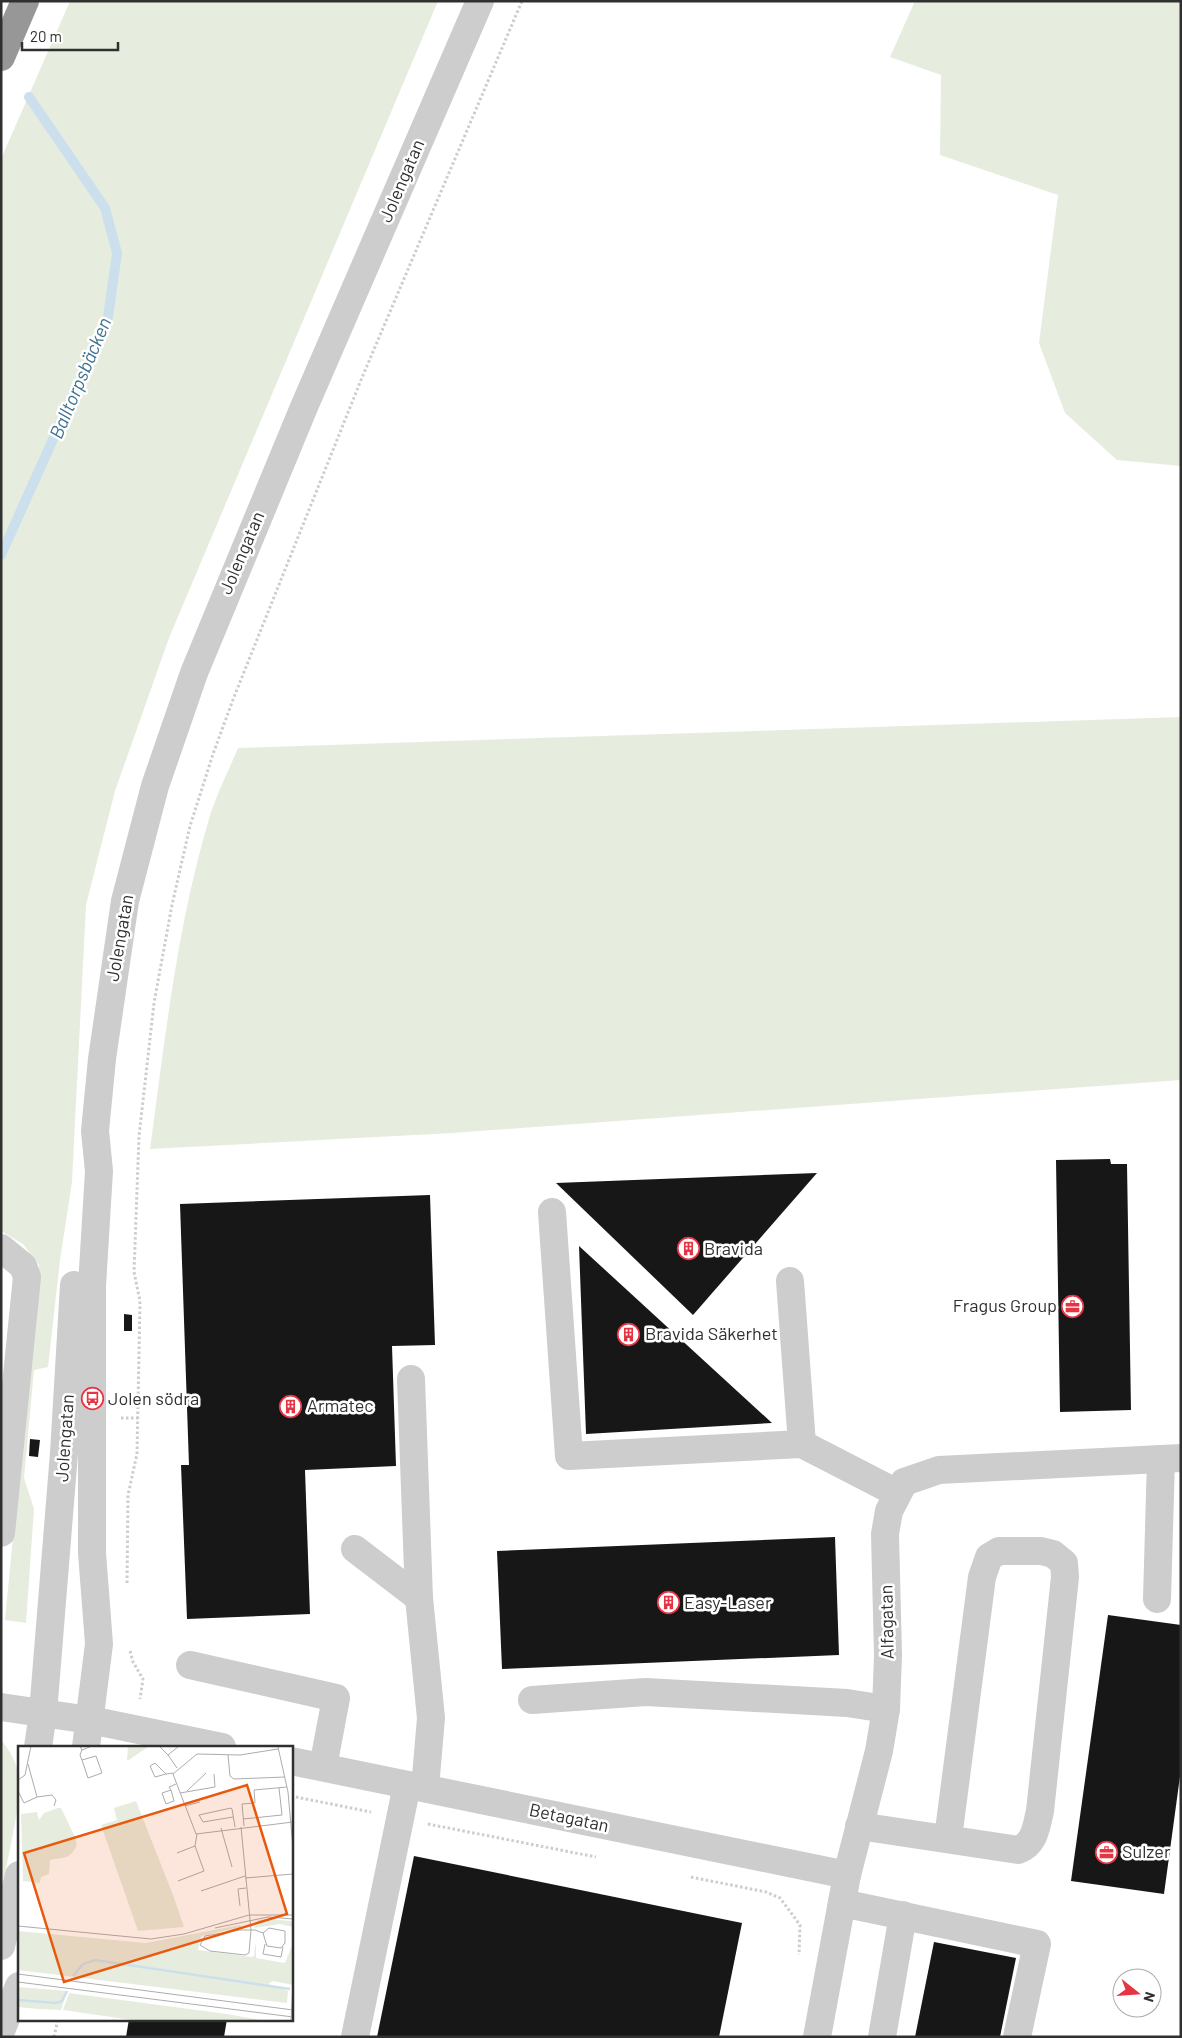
<svg xmlns="http://www.w3.org/2000/svg" width="1182" height="2038" font-family="Barlow,sans-serif">
  <style>
    .green { fill: #e6edde }
    .lines { fill: none; stroke-linecap: round; stroke-linejoin: round }
    .stream { stroke: #cbe0ec; stroke-width: 10 }
    .building { fill: #171717 }
    .path { stroke: #cdcdcd; stroke-width: 3; stroke-dasharray: 2.5 2.5; stroke-linecap: butt }
    .minor { stroke: #cdcdcd; stroke-width: 28 }
    .highway { stroke: #979797; stroke-width: 28 }
    .labels { text-anchor: middle; stroke-width: 5; stroke-linejoin: round; paint-order: stroke }
    .street-label { font-size: 18px; fill: #303030; stroke: #fff }
    .poi-label { font-size: 18px; fill: #303030; stroke: #fff; text-anchor: start }
    .water-label { font-size: 19px; font-style: italic; fill: #3e7293; stroke: #fff }
    .inset-river { fill: none; stroke: #cbe0ec; stroke-width: 2.5 }
    .inset-road { fill: none; stroke: #acacac; stroke-width: 1 }
    .view { fill: #e8590c; fill-opacity: 0.15; stroke: #e8590c; stroke-width: 2.5 }
    .inset-edge { fill: none; stroke: #303030; stroke-width: 2.5 }
  </style>
  <rect width="100%" height="100%" fill="#fff"/>
  <g class="green">
    <polygon points="70,1 438,1 169,638 115,791 86,905 72,1182 60,1260 48,1367 34,1370 24,1478 34,1509 26,1623 5,1620 39,1265 23,1244 1,1231 1,159"/>
    <polygon points="915,1 1181,1 1181,466 1117,460 1065,413 1039,343 1058,195 940,155 941,75 890,57"/>
    <path d="M 1181,717 L 1181,1080 L 452,1133 L 150,1149 C 165,1039 177,926 209,819 C 216,795 228,772 238,748 Z"/>
    <path d="M 1,1740 C 9,1749 16,1762 19,1774 C 23,1794 9,1852 5,1874 L 1,1885 Z"/>
  </g>
  <g class="lines">
    <polyline class="stream" points="1,555 108,317 117,253 105,208 29,97"/>
  </g>
  <g class="building">
    <polygon points="1110,1159 1111,1164 1127,1164 1131,1410 1060,1412 1056,1160"/>
    <polygon points="817,1173 693,1315 556,1183"/>
    <polygon points="430,1195 435,1345 392,1346 396,1466 305,1470 310,1614 187,1619 181,1465 189,1465 180,1204"/>
    <polygon points="579,1246 772,1423 586,1434"/>
    <polygon points="124,1314 132,1315 132,1331 124,1331"/>
    <polygon points="30,1439 40,1440 38,1457 29,1456"/>
    <polygon points="835,1537 839,1655 502,1669 497,1551"/>
    <polygon points="1108,1615 1181,1625 1181,1769 1164,1894 1071,1881"/>
    <polygon points="414,1856 742,1923 719,2037 377,2037"/>
    <polygon points="934,1942 1016,1958 1000,2037 915,2037"/>
    <polygon points="129,2019 227,2019 224,2037 126,2037"/>
  </g>
  <g class="lines">
    <g class="path">
      <polyline points="121,1418 138,1418"/>
      <polyline points="127,1583 128,1495 137,1454 140,1301 134,1272 139,1136 154,1003 172,905 190,826 213,754 234,697 361,380 522,1"/>
      <polyline points="130,1651 133,1662 143,1679 140,1699"/>
      <polyline points="291,1796 371,1812"/>
      <polyline points="428,1824 596,1857"/>
      <polyline points="691,1877 766,1892 780,1898 800,1925 799,1955"/>
      <polyline points="54,2037 58,2019"/>
    </g>
    <g class="minor">
      <polyline points="552,1212 569,1456 802,1444 897,1493"/>
      <polyline points="1,1248 23,1266 27,1277 1,1533"/>
      <polyline points="790,1281 802,1444"/>
      <polyline points="411,1379 419,1598 431,1718 425,1788"/>
      <polyline points="355,1549 419,1598"/>
      <polyline points="1157,1599 1161,1459"/>
      <polyline points="190,1665 336,1698 323,1767"/>
      <polyline points="532,1700 646,1692 847,1703 886,1709"/>
      <polyline points="1,1707 90,1720 222,1747"/>
      <polyline points="38,1747 43,1713 64,1453 74,1285"/>
      <polyline points="86,1747 99,1644 92,1553 92,1286 99,1171 95,1131 102,1059 125,901 155,786 194,673 304,407 480,1"/>
      <polyline points="291,1761 847,1875"/>
      <path d="M 859,1826 L 1018,1850 C 1035,1844 1036,1827 1040,1811 L 1065,1577 L 1064,1563 L 1053,1554 L 1041,1551 L 999,1551 L 989,1557 L 982,1577 L 948,1838"/>
      <polyline points="842,1903 1037,1944 1017,2037"/>
      <polyline points="1,1946 19,1875"/>
      <polyline points="1,2031 19,1986"/>
      <polyline points="355,2037 407,1785"/>
      <polyline points="817,2037 847,1875 879,1751 886,1709 888,1655 885,1534 889,1511 904,1482 939,1470 1181,1458"/>
      <polyline points="882,2037 903,1915"/>
    </g>
    <polyline class="highway" points="1,57 25,1"/>
  </g>
  <defs>
    <symbol id="building-ring" viewBox="-11 -11 22 22"><circle r="9.5" fill="#fff" stroke="#e53443" stroke-width="1.5"/><path d="M-4-6H4V6H1V3H-1V6H-4ZM-2.5-4.3h1.7v1.8h-1.7ZM.8-4.3h1.7v1.8H.8ZM-2.5-1h1.7V.8h-1.7ZM.8-1h1.7V.8H.8Z" fill="#e53443"/></symbol>
    <symbol id="office-ring" viewBox="-11 -11 22 22"><circle r="9.5" fill="#fff" stroke="#e53443" stroke-width="1.5"/><path d="M-6-3h4V-5.5h4V-3h4V5H-6ZM-1-4.5V-3h2v-1.5ZM-6 0V1H6V0Z" fill="#e53443"/></symbol>
    <symbol id="bus-ring" viewBox="-11 -11 22 22"><circle r="9.5" fill="#fff" stroke="#e53443" stroke-width="1.5"/><path d="M-5-6H5V4H4V6H2V4H-2V6H-4V4H-5ZM-3.5-4V0h7V-4ZM-3.5 1.2v1.5H-2V1.2ZM2 1.2v1.5H3.5V1.2Z" fill="#e53443"/></symbol>
  </defs>
  <g fill-rule="evenodd">
    <use href="#building-ring" x="676" y="1236" width="25" height="25"/>
    <use href="#office-ring" x="1060" y="1294" width="25" height="25"/>
    <use href="#building-ring" x="616" y="1322" width="25" height="25"/>
    <use href="#bus-ring" x="80" y="1386" width="25" height="25"/>
    <use href="#building-ring" x="278" y="1394" width="25" height="25"/>
    <use href="#building-ring" x="656" y="1590" width="25" height="25"/>
    <use href="#office-ring" x="1094" y="1840" width="25" height="25"/>
  </g>
  <g class="labels">
    <g class="street-label">
      <text transform="translate(402 181) rotate(-67)" y="6">Jolengatan</text>
      <text transform="translate(242 553) rotate(-67)" y="6">Jolengatan</text>
      <text transform="translate(120 938) rotate(-80)" y="6">Jolengatan</text>
      <text transform="translate(65 1438) rotate(-86)" y="6">Jolengatan</text>
      <text transform="translate(887 1622) rotate(-91)" y="6">Alfagatan</text>
      <text transform="translate(569 1818) rotate(12)" y="6">Betagatan</text>
    </g>
    <g class="poi-label">
      <text x="704" y="1255">Bravida</text>
      <text x="1057" y="1312" text-anchor="end">Fragus Group</text>
      <text x="645" y="1340">Bravida Säkerhet</text>
      <text x="108" y="1405">Jolen södra</text>
      <text x="307" y="1412">Armatec</text>
      <text x="684" y="1609">Easy-Laser</text>
      <text x="1122" y="1858">Sulzer</text>
    </g>
    <g class="water-label">
      <text transform="translate(80 378) rotate(-67)" y="7">Balltorpsbäcken</text>
    </g>
  </g>
  <g transform="translate(18 1746)">
    <rect width="275" height="275" fill="#fff"/>
    <path d="M 110,0 L 131,0 L 111,14 L 109,14 ZM 118,55 L 155,149 L 166,181 L 120,185 L 83,79 L 99,74 L 96,62 ZM 40,62 L 43,62 L 57,91 L 59,99 L 55,106 L 49,111 L 32,114 L 31,128 L 23,131 L 22,137 L 5,135 L 3,68 L 19,66 L 21,74 L 26,67 ZM 251,173 L 273,175 L 275,181 L 262,178 L 236,182 L 240,174 ZM 222,179 L 223,181 L 183,190 L 180,204 L 233,211 L 236,210 L 238,195 L 238,212 L 267,217 L 275,197 L 275,239 L 255,235 L 250,238 L 270,245 L 269,257 L 0,224 L 0,185 L 128,197 ZM 0,241 L 49,245 L 43,264 L 20,263 L 0,261 ZM 51,247 L 209,268 L 248,275 L 121,275 L 45,264 Z" fill="#e6edde"/>
    <path class="inset-river" d="M 55,230 L 65,218 L 77,214 L 272,243M 0,254 L 38,257 L 44,255 L 49,245"/>
    <path class="inset-road" d="M 62,0 L 64,4 L 74,0M 141,0 L 150,9 L 161,0M 260,1 L 270,46 L 275,102M 260,3 L 222,9 L 179,8 L 155,28 L 178,88 L 275,76M 64,4 L 62,9 L 64,14 L 70,32 L 84,27 L 78,10 L 64,14M 150,9 L 159,22M 210,9 L 212,30 L 216,33 L 267,31M 148,28 L 137,31 L 132,20 L 137,17 L 148,28 L 155,27M 0,34 L 7,29 L 13,0M 153,44 L 144,47 L 148,58 L 156,55 L 153,44 L 151,41 L 158,38M 0,45 L 6,57 L 19,51 L 10,18M 169,45 L 188,27M 162,47 L 197,41 L 196,28M 19,51 L 34,49 L 38,54 L 36,60M 167,60 L 182,56M 215,71 L 185,76 L 181,69 L 213,62 L 214,63 L 217,81M 225,73 L 264,69 L 261,42M 226,80 L 224,58 L 237,57 L 236,44 L 269,41M 223,81 L 233,184 L 231,207 L 227,209 L 192,205 L 182,199 L 187,190 L 222,184 L 237,184 L 245,187 L 251,182 L 267,185 L 267,197 L 263,202 L 249,200 L 245,187M 203,82 L 214,121M 159,107 L 177,100M 227,132 L 275,128M 160,135 L 186,125 L 177,100 L 179,88M 183,145 L 227,130M 222,160 L 220,143 L 228,142M 0,180 L 133,193 L 166,188 L 231,169 L 275,169M 197,182 L 250,171 L 275,173M 247,198 L 245,208 L 263,211 L 265,201M 0,228 L 275,264M 0,236 L 275,271M 273,275 L 275,237"/>
    <path class="view" d="M 229,39 L 269,168 L 46,236 L 6,107 Z"/>
    <rect width="275" height="275" class="inset-edge"/>
  </g>
  <rect width="1182" height="2038" fill="none" stroke="#303030" stroke-width="5"/>
  <g transform="translate(1137 1993) rotate(107)"><circle r="24" fill="#ffffff" stroke="#acacac"/>
  <path d="M0-4L9 19L0 12L-9 19Z" fill="#e53443"/>
  <text y="-8" font-size="14" font-weight="bold" text-anchor="middle" fill="#303030">N</text>
  </g>
  <path d="M22 42v8h96v-8" fill="none" stroke="#303030" stroke-width="2.5"/>
  <text x="30" y="42" font-size="15" fill="#303030" stroke="#ffffff" stroke-width="4" paint-order="stroke">20 m</text>
</svg>
